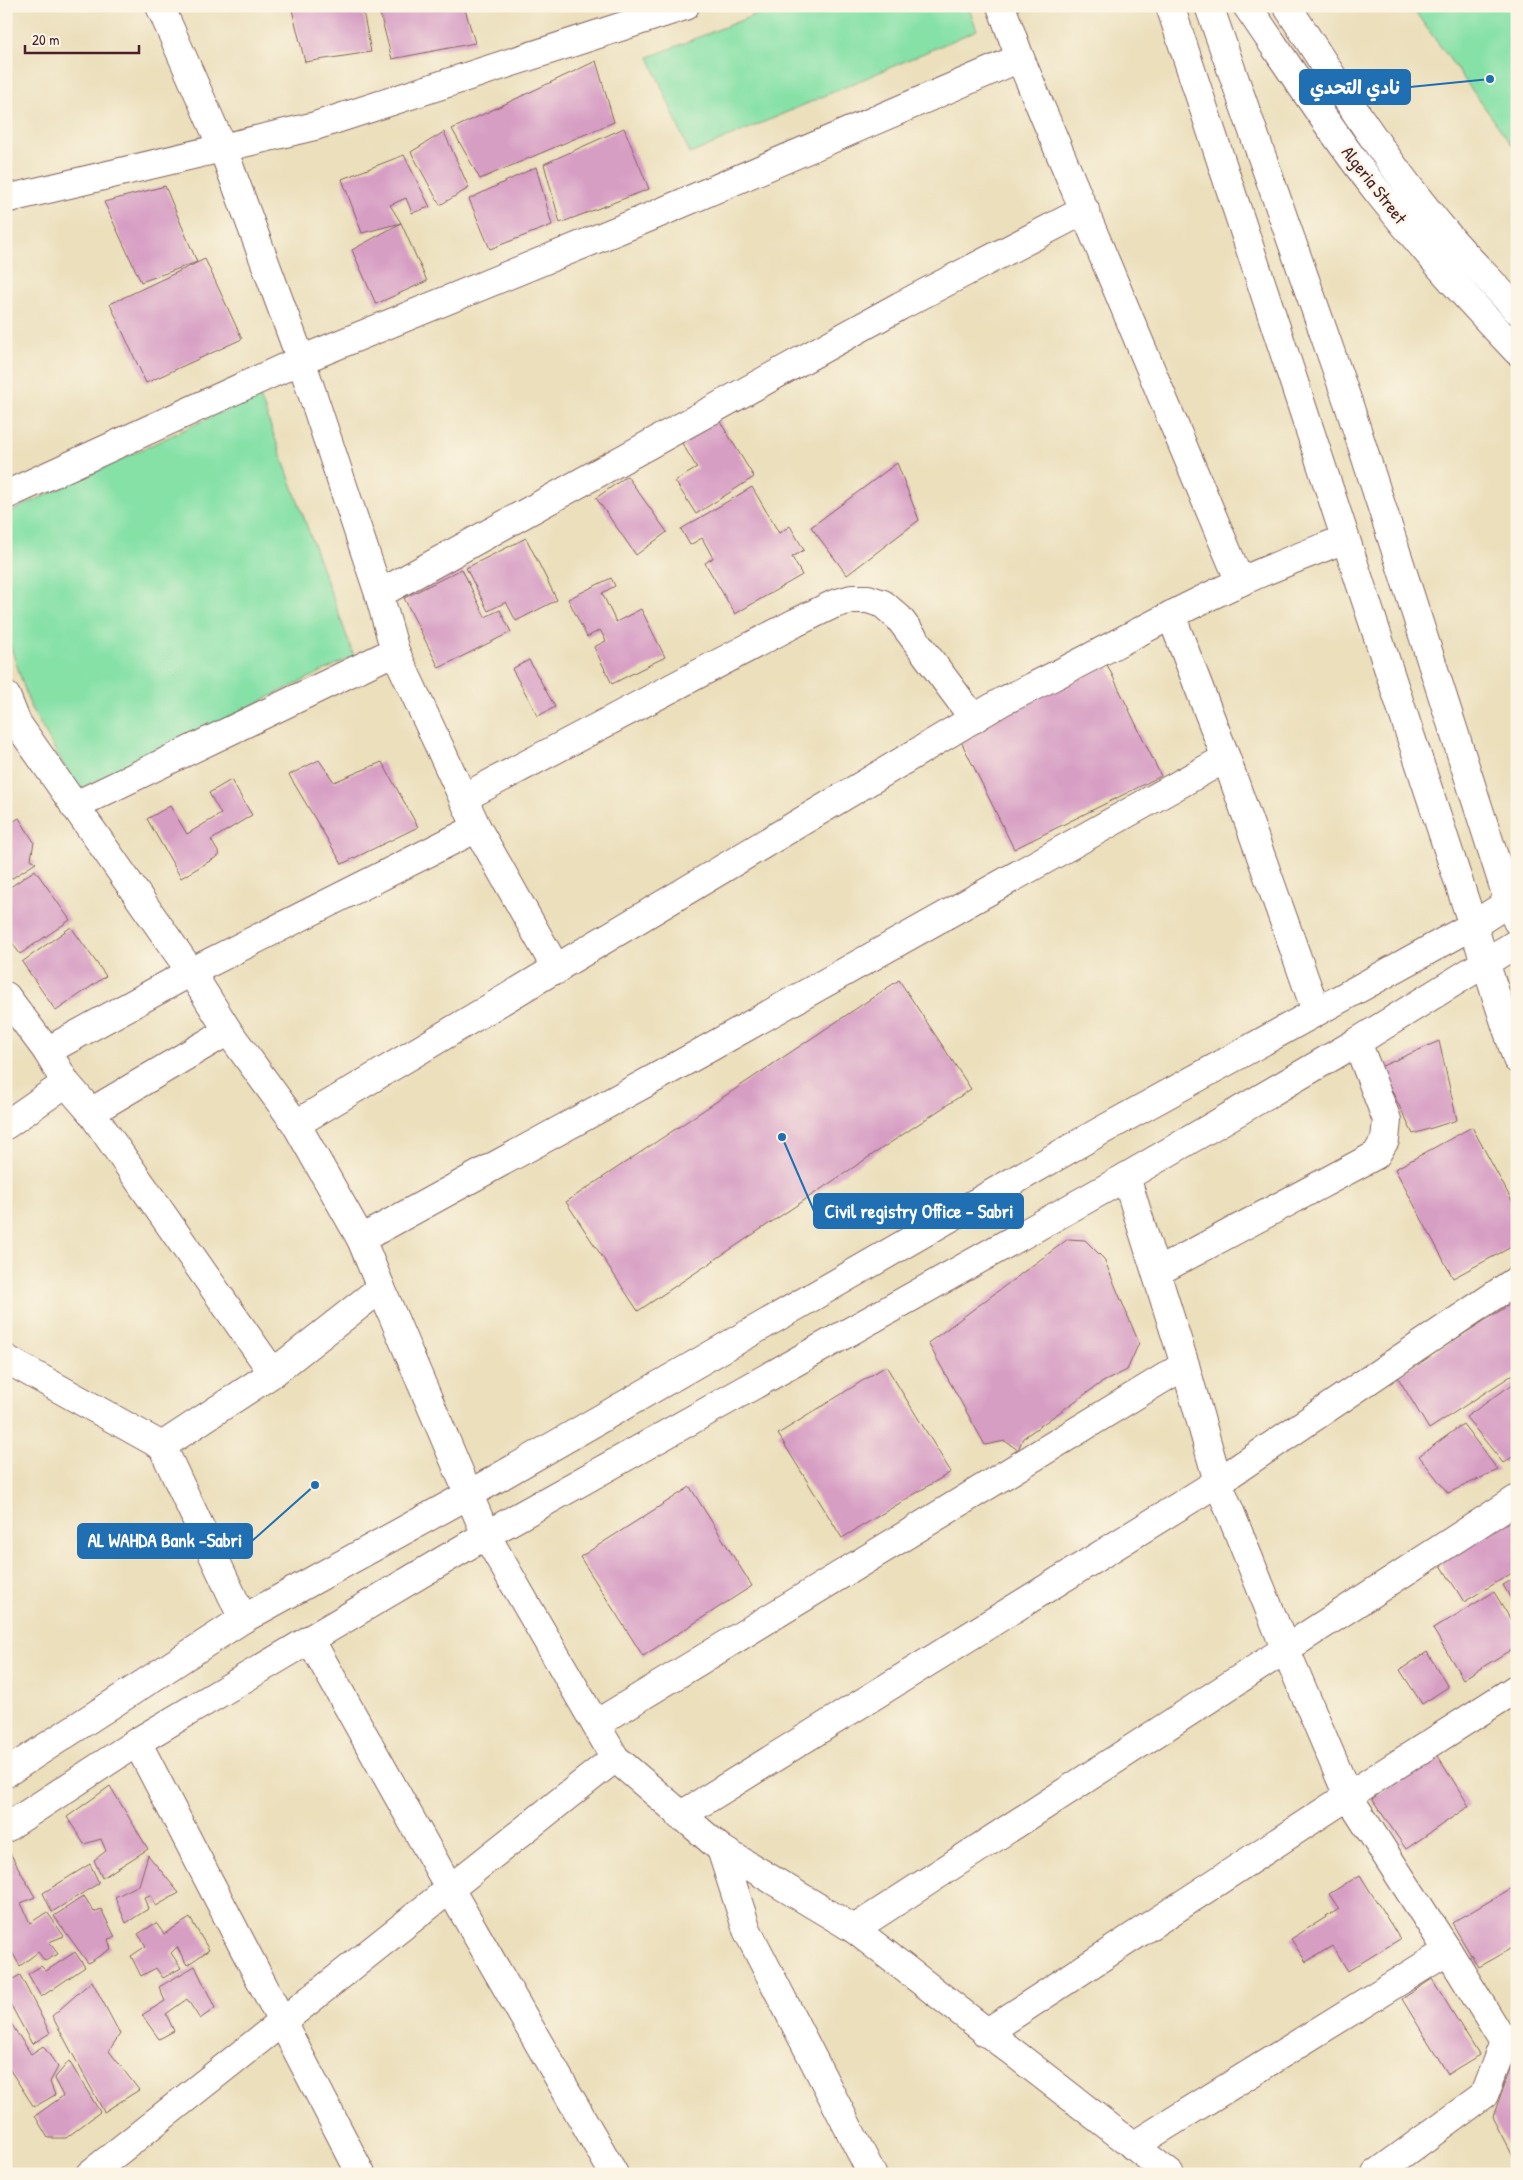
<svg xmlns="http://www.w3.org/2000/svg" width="1523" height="2180" font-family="'Patrick Hand','Playpen Sans Arabic',sans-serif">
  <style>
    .green { fill: #86e1a7; stroke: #688069 }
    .building { fill: #d79ec4 }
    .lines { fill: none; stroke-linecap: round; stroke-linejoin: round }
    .minor-casing { stroke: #82625e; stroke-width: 30 }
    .major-casing { stroke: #82625e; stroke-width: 30 }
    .minor { stroke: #fff; stroke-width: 28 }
    .major { stroke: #fff; stroke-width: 28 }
    .labels { text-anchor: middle; stroke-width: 4.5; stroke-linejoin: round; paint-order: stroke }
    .street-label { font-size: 18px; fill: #4a1f2b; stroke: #fcf5e5 }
    .leader { fill: none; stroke: #1f6fb2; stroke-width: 2 }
    .callout-dot { fill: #1f6fb2; stroke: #fcf5e5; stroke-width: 2 }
    .callout { fill: #1f6fb2; stroke: #1f6fb2; stroke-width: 2 }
    .callout-label { font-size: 19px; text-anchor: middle; font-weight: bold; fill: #fff }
  </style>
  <rect width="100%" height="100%" fill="#fcf5e5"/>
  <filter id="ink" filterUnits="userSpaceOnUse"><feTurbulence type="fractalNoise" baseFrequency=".02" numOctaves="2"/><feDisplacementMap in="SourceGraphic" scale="10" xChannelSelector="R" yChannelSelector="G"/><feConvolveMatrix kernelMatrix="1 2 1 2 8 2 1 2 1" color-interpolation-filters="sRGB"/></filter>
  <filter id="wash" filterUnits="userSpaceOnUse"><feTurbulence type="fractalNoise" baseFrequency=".0096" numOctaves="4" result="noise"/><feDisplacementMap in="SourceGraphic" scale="20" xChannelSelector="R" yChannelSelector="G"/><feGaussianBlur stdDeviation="1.12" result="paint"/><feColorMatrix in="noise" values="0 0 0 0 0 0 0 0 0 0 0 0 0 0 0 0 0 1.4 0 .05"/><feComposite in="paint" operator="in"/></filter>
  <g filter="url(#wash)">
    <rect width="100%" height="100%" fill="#ebdfbc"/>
    <g class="green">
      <polygon points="777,6 968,6 977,30 690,154 649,57"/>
      <polygon points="1411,6 1517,6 1517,152"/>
      <polygon points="259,394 354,656 78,790 31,708 6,633 6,514"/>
    </g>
    <g id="blocks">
      <g class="building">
        <polygon points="291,6 362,6 371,52 305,62"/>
        <polygon points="378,6 464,6 475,43 392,59"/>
        <polygon points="596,61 614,122 480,179 452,129"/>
        <polygon points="624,128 649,189 560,223 544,164"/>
        <polygon points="444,132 469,188 440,205 411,152"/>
        <polygon points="404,155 430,207 412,213 406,198 390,205 401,223 362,233 342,179"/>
        <polygon points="536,167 552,225 490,249 469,199"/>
        <polygon points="165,186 197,262 141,282 104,202"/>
        <polygon points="401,223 427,281 376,304 352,250"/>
        <polygon points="205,259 242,339 146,383 110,304"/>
        <polygon points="719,420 754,477 696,514 675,481 697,468 682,443"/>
        <polygon points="897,463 919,520 847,575 811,527"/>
        <polygon points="627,476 667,532 636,555 596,498"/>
        <polygon points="752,487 779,533 790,526 804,550 792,557 802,575 735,614 705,563 713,558 702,538 690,545 681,529"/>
        <polygon points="526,538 557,600 516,621 506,602 488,611 466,568"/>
        <polygon points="462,569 485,617 500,610 511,632 439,668 404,598"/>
        <polygon points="611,578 615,586 602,593 616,622 641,609 665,657 612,684 594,647 606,641 600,630 587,637 568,599"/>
        <polygon points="1102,654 1161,776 1014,849 954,727"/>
        <polygon points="529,660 555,707 538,716 512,669"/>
        <polygon points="319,760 334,782 382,762 418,827 342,864 289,775"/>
        <polygon points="231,780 252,815 211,840 220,855 181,878 147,819 170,806 187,834 221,814 209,793"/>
        <polygon points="19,818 34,842 31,859 36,863 6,882 6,826"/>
        <polygon points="35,870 70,920 20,954 6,934 6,890"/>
        <polygon points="71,927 106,976 56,1011 22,962"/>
        <polygon points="899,980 971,1089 638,1311 566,1202"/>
        <polygon points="1439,1041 1457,1120 1413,1134 1380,1067"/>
        <polygon points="1472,1127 1517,1210 1517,1244 1453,1278 1395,1169"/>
        <polygon points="1068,1239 1085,1240 1104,1259 1139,1343 1127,1370 1101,1383 1023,1438 1018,1450 1005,1441 985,1445 928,1343"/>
        <polygon points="1517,1300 1517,1372 1429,1429 1397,1376"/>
        <polygon points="886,1366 951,1472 842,1538 778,1434"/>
        <polygon points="1517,1381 1517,1454 1503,1463 1466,1417"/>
        <polygon points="1463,1424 1498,1470 1448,1493 1419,1456"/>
        <polygon points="690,1487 752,1586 643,1656 580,1557"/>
        <polygon points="1517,1515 1517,1570 1464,1602 1439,1562"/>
        <polygon points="1517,1577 1517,1609 1503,1585"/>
        <polygon points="1494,1592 1517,1630 1517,1646 1463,1679 1433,1629"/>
        <polygon points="1427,1652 1448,1687 1422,1704 1400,1670"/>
        <polygon points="1435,1751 1469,1806 1406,1849 1372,1799"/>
        <polygon points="110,1786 148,1849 102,1878 94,1860 106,1851 101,1839 84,1844 67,1817"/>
        <polygon points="10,1853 35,1897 21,1903 30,1923 47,1912 64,1936 49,1942 58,1954 45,1961 38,1952 20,1966 6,1942 6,1856"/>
        <polygon points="148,1855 179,1893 156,1906 151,1895 144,1897 148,1909 126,1923 115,1897 139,1885"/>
        <polygon points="90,1864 99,1883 52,1912 43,1893"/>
        <polygon points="1360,1875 1400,1939 1348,1971 1332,1946 1306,1962 1291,1939 1339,1909 1329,1894"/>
        <polygon points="1517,1885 1517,1945 1478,1967 1452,1923"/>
        <polygon points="84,1896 94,1912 101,1909 115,1937 108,1939 111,1949 88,1963 54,1916"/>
        <polygon points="190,1918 209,1950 187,1965 177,1947 171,1953 181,1968 163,1978 156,1968 141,1976 131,1956 146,1946 138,1934 156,1923 164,1934"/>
        <polygon points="75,1952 85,1967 41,1997 28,1974 41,1966 46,1971"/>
        <polygon points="195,1966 215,2008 200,2019 187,1999 166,2014 174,2031 159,2039 142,2015 165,2001 159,1987"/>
        <polygon points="20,1975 50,2033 32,2044 12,2007 6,2009 6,1983"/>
        <polygon points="1432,1979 1479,2055 1448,2074 1402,1999"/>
        <polygon points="92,1981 120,2034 109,2051 139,2090 104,2112 52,2016"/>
        <polygon points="6,2016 31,2054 43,2046 58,2067 50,2082 55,2095 34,2107 6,2064"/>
        <polygon points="1517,2055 1517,2163 1493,2117 1514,2057"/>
        <polygon points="69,2061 100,2112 66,2138 48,2138 35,2116 63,2096 54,2079"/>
      </g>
    </g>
  </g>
  <g filter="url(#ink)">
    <use href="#blocks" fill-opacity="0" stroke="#82625e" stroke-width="1"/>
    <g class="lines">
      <defs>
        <g id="minor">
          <polyline points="160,6 223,149 301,360 379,594 395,651 477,828 557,970"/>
          <polyline points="1001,6 1020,58 1240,582"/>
          <polyline points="6,199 315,126 685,6"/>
          <polyline points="6,495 301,360 650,217 1020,58"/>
          <polyline points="379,594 900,306 1085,210"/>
          <polyline points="1171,615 1226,758 1316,1011"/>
          <polyline points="6,696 17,723 191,972 228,1031 296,1124 361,1239"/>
          <polyline points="463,798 795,623 834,604 852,599 868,599 883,604 899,618 974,719"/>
          <polyline points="74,806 395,651"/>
          <polyline points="6,996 47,1051 66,1083 91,1112 273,1373"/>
          <polyline points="47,1051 191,972 477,828"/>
          <polyline points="91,1112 228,1031"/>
          <path d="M 296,1124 L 1003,701 C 1083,664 1159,618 1240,582 C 1274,566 1310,553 1345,539"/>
          <polyline points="6,1125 66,1083"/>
          <polyline points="1126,1177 1185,1365 1218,1482 1285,1648 1348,1796 1448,1951 1504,2042"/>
          <polyline points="1157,1272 1376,1155 1385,1140 1387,1120 1357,1042"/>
          <polyline points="381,1288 486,1535 615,1758 721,1849 854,1929 1170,2174"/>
          <polyline points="6,1359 162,1446 243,1619"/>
          <polyline points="162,1446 273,1373 381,1288 361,1239 675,1067 1226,758"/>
          <polyline points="310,1639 450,1889 614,2174"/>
          <polyline points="596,1724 1185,1365"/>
          <polyline points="137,1742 361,2174"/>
          <polyline points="6,1773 243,1619 468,1495 1099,1132 1472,926 1517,897"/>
          <polyline points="680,1816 1218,1482 1517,1280"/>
          <polyline points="6,1828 137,1742 486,1535 1126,1177 1357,1042 1517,943"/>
          <polyline points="721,1849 747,1930 872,2174"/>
          <polyline points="854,1929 1517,1499"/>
          <polyline points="986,2033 1348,1796 1517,1688"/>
          <polyline points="1133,2146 1448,1951"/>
          <polyline points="90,2174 615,1758"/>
          <polyline points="1376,2174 1484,2095 1504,2042 1517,2036"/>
        </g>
        <g id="major">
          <polyline points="1170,6 1517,1059"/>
          <polyline points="1209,6 1348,402 1509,903 1517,921"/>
          <path d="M 1247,6 C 1291,70 1333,135 1381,196 C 1424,250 1470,302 1517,351"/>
          <path d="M 1287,6 C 1337,84 1386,163 1447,234 C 1469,260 1494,284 1517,310"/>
        </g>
      </defs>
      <use href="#minor" class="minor-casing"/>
      <use href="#major" class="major-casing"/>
      <use href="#minor" class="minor"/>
      <use href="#major" class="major"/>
    </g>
  </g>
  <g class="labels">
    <g class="street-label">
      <text transform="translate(1374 185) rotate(52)" y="6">Algeria Street</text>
    </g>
  </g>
  <path class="leader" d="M1490 79L1410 87M782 1137L814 1211M315 1485L252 1541"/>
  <g class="callout-dot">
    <circle cx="1490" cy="79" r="5"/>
    <circle cx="782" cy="1137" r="5"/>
    <circle cx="315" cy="1485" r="5"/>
  </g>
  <g class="callout">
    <rect x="1300" y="70" width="110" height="34" rx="5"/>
    <rect x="814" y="1194" width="209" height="34" rx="5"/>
    <rect x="78" y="1524" width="174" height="34" rx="5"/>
  </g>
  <g class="callout-label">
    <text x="1355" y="94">نادي التحدي</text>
    <text x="919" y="1218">Civil registry Office - Sabri</text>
    <text x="165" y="1547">AL WAHDA Bank -Sabri</text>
  </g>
  <rect width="1523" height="2180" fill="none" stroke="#fcf5e5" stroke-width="25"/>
  <path d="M25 45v8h114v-8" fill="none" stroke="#4a1f2b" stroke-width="2.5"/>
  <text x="32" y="45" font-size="15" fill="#4a1f2b" stroke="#fcf5e5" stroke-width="4" paint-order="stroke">20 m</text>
</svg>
